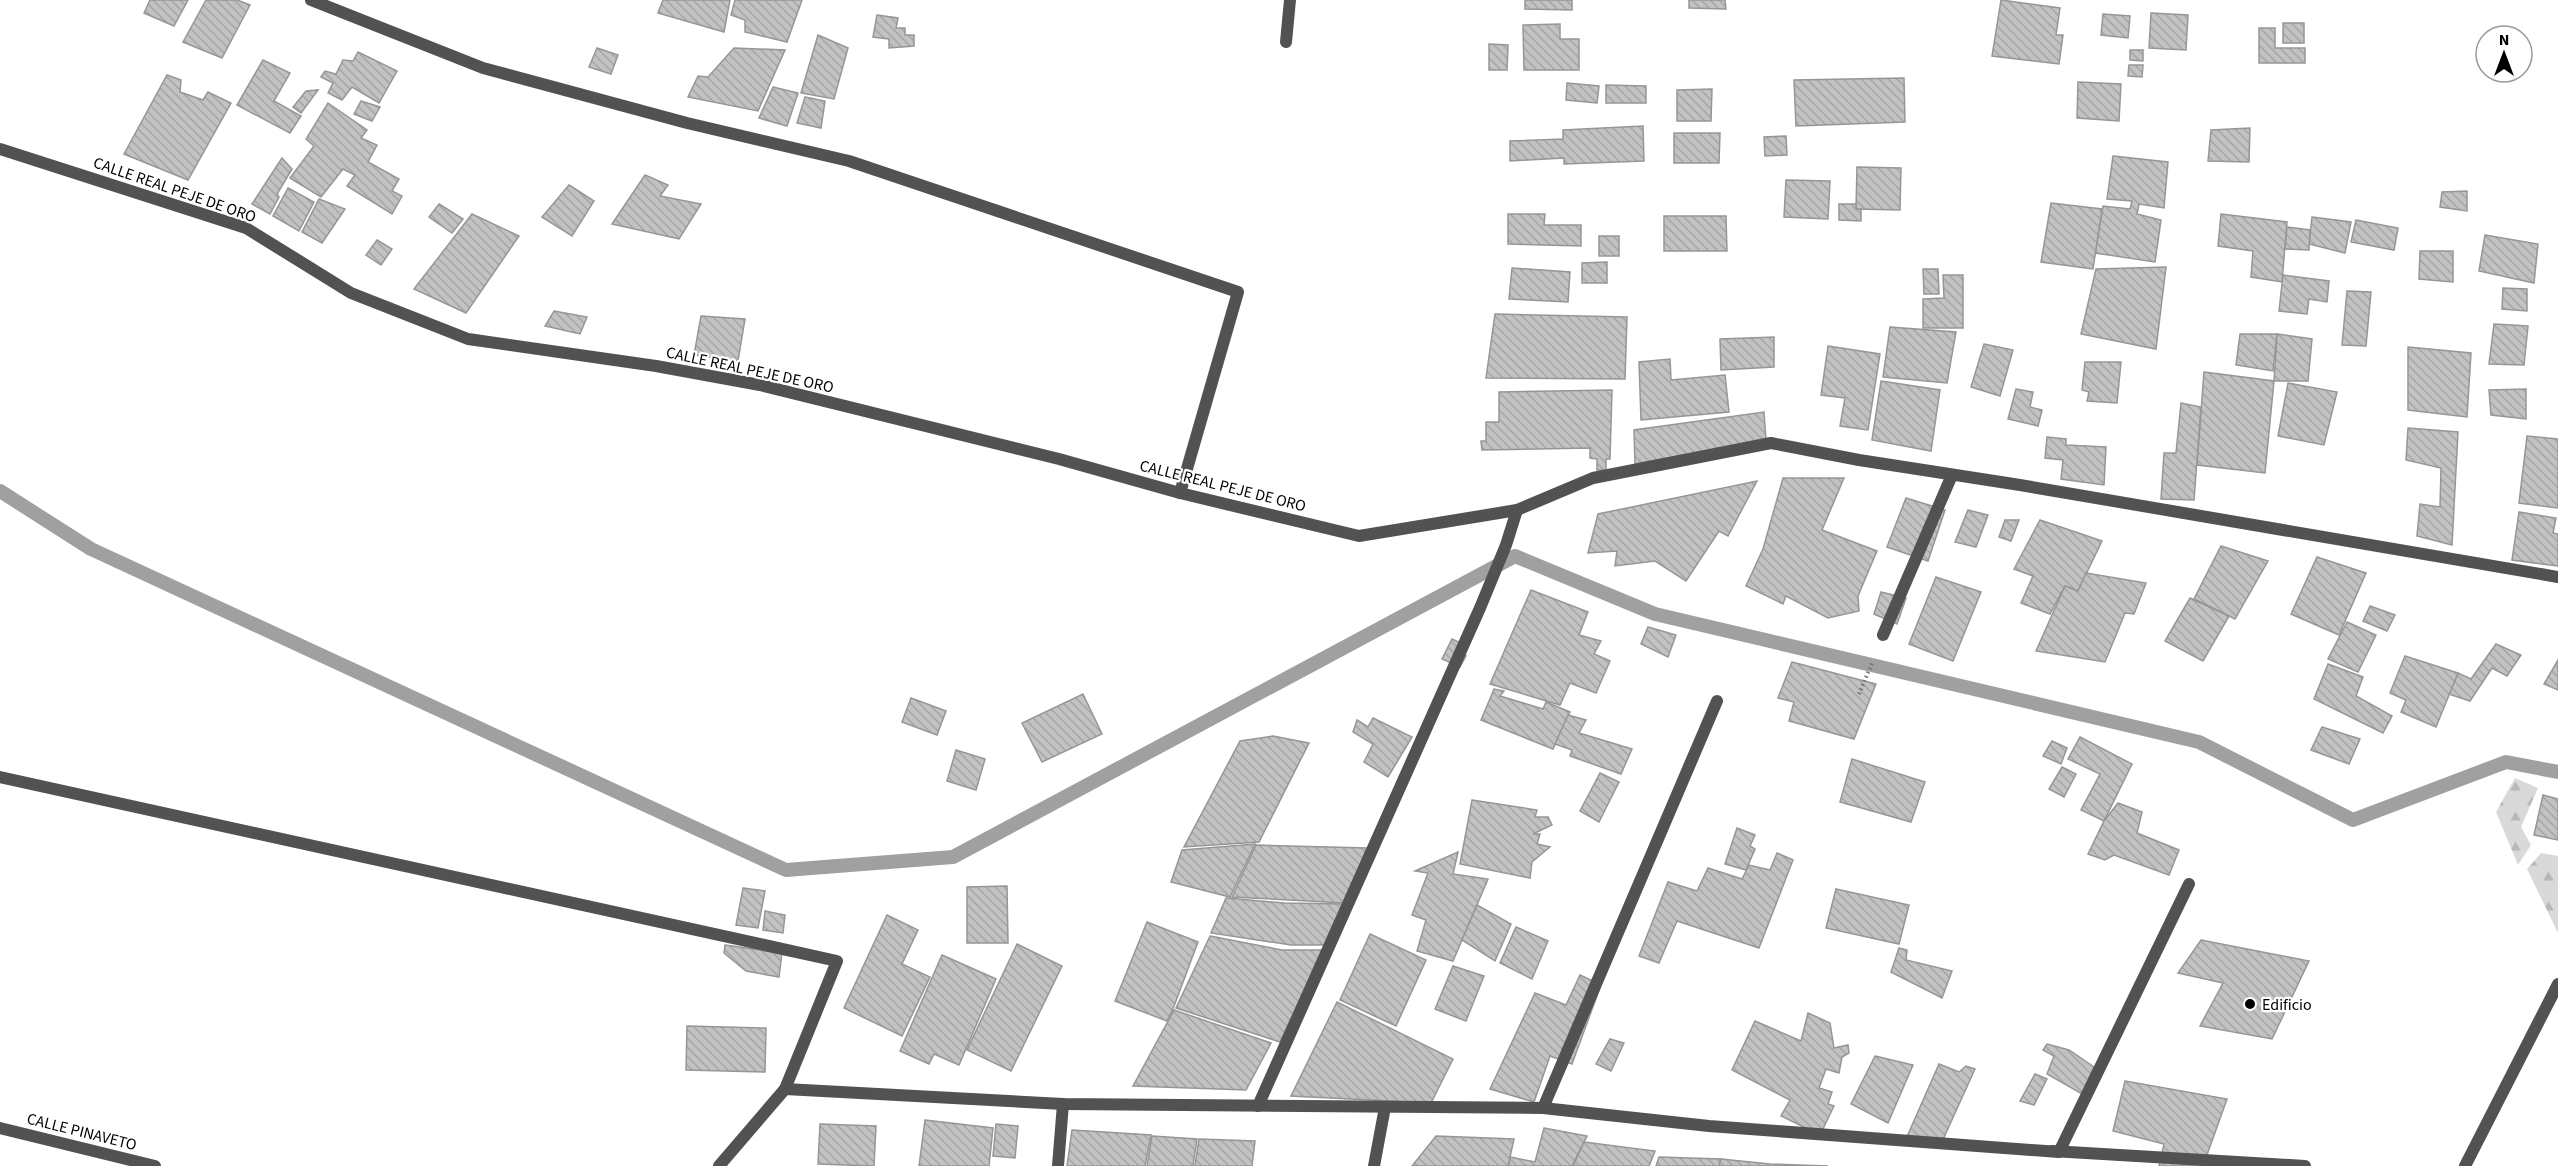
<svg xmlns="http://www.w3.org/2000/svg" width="2558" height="1166" font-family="'Source Sans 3',sans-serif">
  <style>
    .forest { fill: url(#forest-firs) }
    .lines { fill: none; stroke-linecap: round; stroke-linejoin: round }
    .stream { stroke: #a0a0a0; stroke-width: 14 }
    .building { fill: url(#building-back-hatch); stroke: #969696; stroke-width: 1.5 }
    .path { stroke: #747474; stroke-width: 4; stroke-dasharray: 1.5 3; stroke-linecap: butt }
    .street { stroke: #525252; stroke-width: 12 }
    .poi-dot { fill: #000; stroke: #fff; stroke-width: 2 }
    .labels { text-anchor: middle; stroke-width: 4.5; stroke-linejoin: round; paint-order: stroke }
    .street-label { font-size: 16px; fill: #000; stroke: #fff }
    .poi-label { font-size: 16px; fill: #000; stroke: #fff; text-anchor: start }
  </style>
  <defs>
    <pattern id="forest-firs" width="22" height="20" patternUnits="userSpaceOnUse" patternTransform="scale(1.5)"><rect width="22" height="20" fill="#d9d9d9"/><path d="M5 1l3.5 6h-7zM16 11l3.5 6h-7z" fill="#b8b8b8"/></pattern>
    <pattern id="building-back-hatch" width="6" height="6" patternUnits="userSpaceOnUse" patternTransform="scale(1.5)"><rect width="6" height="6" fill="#c2c2c2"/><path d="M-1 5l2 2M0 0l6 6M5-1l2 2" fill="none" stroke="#a5a5a5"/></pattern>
  </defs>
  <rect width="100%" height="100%" fill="#fff"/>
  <g class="forest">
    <polygon points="2515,778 2538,788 2521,827 2531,845 2518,865 2496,812"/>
    <polygon points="2541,853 2558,856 2558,933 2527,869"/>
  </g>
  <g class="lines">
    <polyline class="stream" points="0,491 91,549 786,870 953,857 1515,556 1655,614 2199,742 2353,820 2506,762 2558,772"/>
  </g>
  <g class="building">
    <polygon points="150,0 188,0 174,26 144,13"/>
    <polygon points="206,0 237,0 250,5 222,58 183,42"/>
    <polygon points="663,0 730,0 724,32 658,13"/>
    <polygon points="735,0 802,0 787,42 745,32 745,20 731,15"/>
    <polygon points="1525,0 1572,0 1572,10 1525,9"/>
    <polygon points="1689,0 1725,0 1726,9 1689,8"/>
    <polygon points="2001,0 2060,8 2056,35 2063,35 2059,64 1992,56"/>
    <polygon points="2151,13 2188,15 2186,50 2149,48"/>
    <polygon points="2103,14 2130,16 2128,38 2101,35"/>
    <polygon points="877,15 898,18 896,28 905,28 905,35 914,35 914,46 889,48 889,39 873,37"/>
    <rect x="2283" y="23" width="21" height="20"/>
    <polygon points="1560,24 1560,39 1579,39 1579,70 1524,70 1523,25"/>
    <polygon points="2259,28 2275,28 2275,48 2305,48 2305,63 2259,63"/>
    <polygon points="818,35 848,48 834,99 801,93"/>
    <polygon points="1489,44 1508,45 1507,70 1489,70"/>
    <polygon points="597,48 618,55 611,74 589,67"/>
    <polygon points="734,48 785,50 758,111 688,97 698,76 708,77"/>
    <polygon points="2130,50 2143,50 2143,61 2130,60"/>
    <polygon points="358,52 397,71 379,103 352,87 342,100 328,93 333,83 321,77 325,71 336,74 343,60 353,61"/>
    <polygon points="263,60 290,73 274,101 301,116 290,133 237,105"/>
    <polygon points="2129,65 2143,65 2142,77 2128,76"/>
    <polygon points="167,75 181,80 180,92 203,100 208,92 231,103 188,180 124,154"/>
    <polygon points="1904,78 1905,122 1796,126 1794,80"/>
    <polygon points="2078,82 2121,84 2119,121 2077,118"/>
    <polygon points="1567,83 1599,86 1597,103 1566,100"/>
    <polygon points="1606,85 1646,86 1646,103 1606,103"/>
    <polygon points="773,87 798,93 787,126 759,118"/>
    <polygon points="1712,89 1711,121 1677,121 1677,90"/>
    <polygon points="318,90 301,113 293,107 306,91"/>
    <polygon points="805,97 825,101 821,128 797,123"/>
    <polygon points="361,101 380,107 372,121 354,114"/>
    <polygon points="328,103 367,130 361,138 377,145 368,162 399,179 392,191 402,196 392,214 347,186 355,175 343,169 321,197 290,178 314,146 306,139"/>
    <polygon points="1643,126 1644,161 1564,164 1564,158 1510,161 1510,141 1563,139 1563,130"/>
    <polygon points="2250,128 2249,162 2208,161 2211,130"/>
    <polygon points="1674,133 1720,133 1719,163 1674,163"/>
    <polygon points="1786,136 1787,155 1765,156 1764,137"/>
    <polygon points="2113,156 2168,162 2164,208 2139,204 2137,214 2161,220 2155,262 2095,253 2103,206 2130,209 2132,201 2107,199"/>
    <polygon points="282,158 292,169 277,194 279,197 270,214 252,204"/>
    <polygon points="1857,167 1901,168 1900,210 1856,209"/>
    <polygon points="645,175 668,185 660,196 701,204 679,239 612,224"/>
    <polygon points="1786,180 1830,181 1828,219 1784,217"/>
    <polygon points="569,185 594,201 572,236 542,217"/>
    <polygon points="288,188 314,202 299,231 273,216"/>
    <polygon points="2467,191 2467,211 2440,207 2442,192"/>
    <polygon points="319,199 345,209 322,243 302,232"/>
    <polygon points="2051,203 2102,209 2093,269 2041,262"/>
    <polygon points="439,204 463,219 452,233 429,217"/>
    <polygon points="1839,204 1856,204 1856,209 1861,209 1861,221 1839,220"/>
    <polygon points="472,214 519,236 466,313 414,289"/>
    <polygon points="1508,214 1545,214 1544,225 1581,225 1581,246 1508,244"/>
    <polygon points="2221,214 2287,222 2282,282 2251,277 2253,251 2218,246"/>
    <polygon points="1664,216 1726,216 1727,251 1664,251"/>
    <polygon points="2312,217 2351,222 2345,253 2309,244"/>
    <polygon points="2356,220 2398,228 2394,250 2351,242"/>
    <polygon points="2287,227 2310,230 2309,250 2285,249"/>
    <polygon points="2485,235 2538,244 2534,283 2479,271"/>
    <rect x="1599" y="236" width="20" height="20"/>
    <polygon points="377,240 392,249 381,265 366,255"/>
    <polygon points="2420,251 2453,251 2453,282 2419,279"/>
    <polygon points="1607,262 1607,283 1582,283 1582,263"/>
    <polygon points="2166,267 2156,349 2081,334 2096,269"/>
    <polygon points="1512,268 1570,272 1568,302 1509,299"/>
    <polygon points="1923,269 1938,269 1939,294 1924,294"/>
    <polygon points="1943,275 1963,275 1963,328 1923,328 1923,299 1944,298"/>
    <polygon points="2283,275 2329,281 2327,302 2309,299 2307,314 2279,311"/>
    <polygon points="2503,288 2527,289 2527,311 2502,309"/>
    <polygon points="2347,291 2371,292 2366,346 2342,345"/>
    <polygon points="554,311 587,317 580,334 545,326"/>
    <polygon points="1495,314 1627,317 1625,379 1486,378"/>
    <polygon points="701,316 745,319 738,361 694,355"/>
    <polygon points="2494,324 2528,326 2524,365 2489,364"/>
    <polygon points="1890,327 1956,332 1947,383 1883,377"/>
    <polygon points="2240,334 2277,334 2273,371 2236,365"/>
    <polygon points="2277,334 2312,339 2308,381 2274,381"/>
    <polygon points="1774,337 1774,367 1721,370 1720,339"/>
    <polygon points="1984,344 2013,350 2000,396 1971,387"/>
    <polygon points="1828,346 1880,354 1868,430 1840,426 1845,398 1821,395"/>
    <polygon points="2408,347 2471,353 2467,417 2408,410"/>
    <polygon points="1670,359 1671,380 1725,375 1729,412 1641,420 1639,362"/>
    <polygon points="2085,362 2121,362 2117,403 2087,401 2089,392 2082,390"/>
    <polygon points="2204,372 2274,381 2265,473 2197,465"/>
    <polygon points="1881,381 1940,390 1931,451 1872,440"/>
    <polygon points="2288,383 2337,392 2324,445 2278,436"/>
    <polygon points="2016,389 2033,392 2030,407 2042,410 2038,426 2008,419"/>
    <polygon points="2526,389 2526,419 2491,415 2489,390"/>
    <polygon points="1612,390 1610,459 1606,459 1606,470 1597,470 1597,459 1590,458 1590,448 1482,450 1481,441 1486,441 1486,422 1499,422 1499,392"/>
    <polygon points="2181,403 2201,407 2194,500 2161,499 2164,453 2176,453"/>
    <polygon points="1764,412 1766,440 1635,464 1634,430"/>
    <polygon points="2408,428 2458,432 2452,545 2417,536 2420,504 2440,507 2441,468 2406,460"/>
    <polygon points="2527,436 2558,439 2558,508 2519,503"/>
    <polygon points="2047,437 2066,439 2066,445 2106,447 2104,485 2061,479 2063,460 2045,458"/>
    <polygon points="1783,478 1844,478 1822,530 1877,551 1858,596 1859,611 1828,618 1786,596 1783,604 1746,586 1763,549"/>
    <polygon points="1757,481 1728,536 1719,531 1686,581 1655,561 1615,566 1617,551 1588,553 1598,514"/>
    <polygon points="1906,498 1945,510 1928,561 1887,547"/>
    <polygon points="1968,510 1988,515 1976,547 1955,542"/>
    <polygon points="2519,512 2556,518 2553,533 2558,534 2558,566 2512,560"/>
    <polygon points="2005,520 2019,520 2011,541 1999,537"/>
    <polygon points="2040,520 2102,541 2078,591 2065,586 2050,614 2021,603 2033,576 2014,569"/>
    <polygon points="2221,546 2268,561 2235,619 2194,599"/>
    <polygon points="2317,557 2366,573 2339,635 2291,614"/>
    <polygon points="2086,573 2146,583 2134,614 2125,613 2105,662 2036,651 2065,586 2078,591"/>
    <polygon points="1936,577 1981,592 1953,661 1909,644"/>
    <polygon points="1531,590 1588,612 1579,635 1601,641 1594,654 1610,661 1596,693 1570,683 1560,705 1490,684"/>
    <polygon points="1881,592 1906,598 1897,624 1874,614"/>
    <polygon points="2190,598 2229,616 2203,661 2165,641"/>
    <polygon points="2370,606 2395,615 2387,631 2363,621"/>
    <polygon points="2347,622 2376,635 2358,672 2328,659"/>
    <polygon points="1648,627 1676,635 1668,657 1641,644"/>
    <polygon points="1452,639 1461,643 1456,652 1466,656 1460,667 1442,659"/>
    <polygon points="2496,644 2521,655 2507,676 2492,668 2470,701 2449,694 2458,673 2471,679"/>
    <polygon points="2405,656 2458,673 2436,727 2401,712 2406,700 2390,693"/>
    <polygon points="2558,660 2558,690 2544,684"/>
    <polygon points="1792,662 1876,684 1854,739 1789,721 1794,702 1778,698"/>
    <polygon points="2328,664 2363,677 2356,696 2392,716 2383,733 2314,699"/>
    <polygon points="1494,689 1504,691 1500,696 1543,709 1546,702 1570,712 1553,749 1481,720"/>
    <polygon points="1083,694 1102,734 1042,762 1022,723"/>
    <polygon points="911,698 946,711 937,735 902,722"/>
    <polygon points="1568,715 1586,720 1579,733 1632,749 1621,774 1570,756 1572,750 1555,744"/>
    <polygon points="1373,718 1412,737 1388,777 1364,762 1373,744 1353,732 1357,720 1368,727"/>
    <polygon points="2322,727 2360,739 2349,764 2311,750"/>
    <polygon points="1273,736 1309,743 1259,842 1184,847 1240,741"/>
    <polygon points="2080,737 2132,764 2104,821 2081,810 2100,774 2068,759"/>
    <polygon points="2052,741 2067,748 2061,764 2043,756"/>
    <polygon points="956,750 985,759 976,790 947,781"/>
    <polygon points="1852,759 1925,782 1911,822 1840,802"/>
    <polygon points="2062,767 2076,774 2064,797 2049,789"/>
    <polygon points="1600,773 1619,782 1599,822 1580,811"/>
    <polygon points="2543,795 2558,799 2558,840 2534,835"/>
    <polygon points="1472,800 1537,810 1535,817 1548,817 1552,825 1533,834 1540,834 1537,844 1550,847 1532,862 1530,878 1460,864"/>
    <polygon points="2118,803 2142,812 2137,833 2179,850 2169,875 2114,855 2105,860 2088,854 2104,821"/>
    <polygon points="1737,828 1755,835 1750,846 1755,849 1746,870 1725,864"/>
    <polygon points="1255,844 1230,897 1171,882 1182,850"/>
    <polygon points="1256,845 1367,848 1345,903 1232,897"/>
    <polygon points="1458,852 1453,874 1488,879 1453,961 1417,951 1426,920 1412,915 1428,873 1415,871"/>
    <polygon points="1777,853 1793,860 1759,948 1677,921 1659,963 1639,956 1668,882 1697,891 1708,868 1742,879 1749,865 1770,870"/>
    <polygon points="1007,886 1008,943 967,943 967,887"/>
    <polygon points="743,888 765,891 758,928 736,925"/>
    <polygon points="1836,889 1909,905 1899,944 1826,928"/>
    <polygon points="1226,898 1284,903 1345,904 1326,945 1291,945 1211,933"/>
    <polygon points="1477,905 1511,924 1495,961 1462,940"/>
    <polygon points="765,911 785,915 783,933 763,930"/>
    <polygon points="887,915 918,930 902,964 930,977 902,1036 844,1008"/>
    <polygon points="1147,922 1198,942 1173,1009 1167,1021 1115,1001"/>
    <polygon points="1516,927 1548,941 1532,979 1500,963"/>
    <polygon points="1370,934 1426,960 1396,1026 1340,1000"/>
    <polygon points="1210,936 1282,950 1323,950 1280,1042 1176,1008"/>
    <polygon points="2201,940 2309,961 2272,1039 2200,1026 2223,983 2178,973"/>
    <polygon points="1017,944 1062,966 1011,1071 967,1050"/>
    <polygon points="725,945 782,953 779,977 746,971 724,953"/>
    <polygon points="1899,948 1907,950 1906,960 1952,971 1942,998 1891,972"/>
    <polygon points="942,955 996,979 959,1065 934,1054 929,1064 900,1051"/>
    <polygon points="1453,966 1484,976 1466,1021 1435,1009"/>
    <polygon points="1580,975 1601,985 1572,1064 1550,1056 1534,1102 1490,1089 1535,993 1566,1005"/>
    <polygon points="1337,1002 1453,1059 1431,1103 1291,1096"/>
    <polygon points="1174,1010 1271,1043 1246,1090 1133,1086"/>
    <polygon points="1808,1013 1830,1023 1834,1048 1848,1045 1849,1053 1842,1057 1839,1073 1826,1069 1819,1088 1832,1092 1828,1104 1834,1106 1820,1135 1781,1116 1790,1100 1732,1070 1755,1021 1801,1041"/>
    <polygon points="687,1026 766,1028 765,1072 686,1070"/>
    <polygon points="1610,1039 1624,1043 1611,1071 1596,1064"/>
    <polygon points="2047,1044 2069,1050 2094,1067 2082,1094 2047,1074 2054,1056 2043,1050"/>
    <polygon points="1875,1056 1913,1065 1888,1123 1851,1104"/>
    <polygon points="1939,1064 1959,1072 1966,1066 1975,1069 1941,1144 1906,1139"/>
    <polygon points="2035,1074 2047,1079 2034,1105 2020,1101"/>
    <polygon points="2125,1081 2227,1099 2203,1166 2159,1166 2164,1144 2113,1131"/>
    <polygon points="925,1120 993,1128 989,1166 919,1166"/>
    <polygon points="820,1124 876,1126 874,1166 818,1164"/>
    <polygon points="996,1124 1018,1126 1015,1158 993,1156"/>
    <polygon points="1544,1128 1587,1136 1572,1166 1509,1166 1510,1157 1535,1162"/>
    <polygon points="1072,1130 1151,1135 1145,1166 1067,1166"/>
    <polygon points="1152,1136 1197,1139 1193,1166 1147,1166"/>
    <polygon points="1436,1136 1514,1139 1508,1166 1412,1166"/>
    <polygon points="1199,1139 1255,1141 1252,1166 1195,1166"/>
    <polygon points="1584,1142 1655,1151 1649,1166 1573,1166"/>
    <polygon points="1659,1157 1721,1159 1719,1166 1656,1166"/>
    <polygon points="1721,1159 1770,1164 1828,1166 1719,1166"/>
  </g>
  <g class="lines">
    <polyline class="path" points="1859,694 1873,661"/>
    <g class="street">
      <polyline points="311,0 483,68 687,123 849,161 1238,292 1180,493"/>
      <polyline points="1286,42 1290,0"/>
      <polyline points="0,149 246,228 351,293 468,339 656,366 760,385 1059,459 1180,493 1359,536 1517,510 1593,478 1771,443 1859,460 2020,485 2558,577"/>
      <polyline points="1883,635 1952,475"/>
      <polyline points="0,777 837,961 785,1089 719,1166"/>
      <polyline points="785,1089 1063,1104 1543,1108 1709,1126 2059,1152 2189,884"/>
      <polyline points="1258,1106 1480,608 1506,545 1517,510"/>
      <polyline points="1543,1108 1717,701"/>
      <polyline points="0,1128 155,1166"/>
      <polyline points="2052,1151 2305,1166"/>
      <polyline points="1058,1166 1063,1104"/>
      <polyline points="1374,1166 1385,1107"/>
      <polyline points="2465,1166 2558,984"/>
    </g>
  </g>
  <circle class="poi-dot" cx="2250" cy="1004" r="6"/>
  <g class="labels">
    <g class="street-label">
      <text transform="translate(175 189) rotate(19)" y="6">CALLE REAL PEJE DE ORO</text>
      <text transform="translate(750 369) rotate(12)" y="6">CALLE REAL PEJE DE ORO</text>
      <text transform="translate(1223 485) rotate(14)" y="6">CALLE REAL PEJE DE ORO</text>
      <text transform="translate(82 1131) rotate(14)" y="6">CALLE PINAVETO</text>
    </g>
    <g class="poi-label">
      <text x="2262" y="1010">Edificio</text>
    </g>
  </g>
  <g transform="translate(2504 54)"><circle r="28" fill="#ffffff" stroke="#999999" stroke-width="1.5"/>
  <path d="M0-4.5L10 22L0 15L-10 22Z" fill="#000000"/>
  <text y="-9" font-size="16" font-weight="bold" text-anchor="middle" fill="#000000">N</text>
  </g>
</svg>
